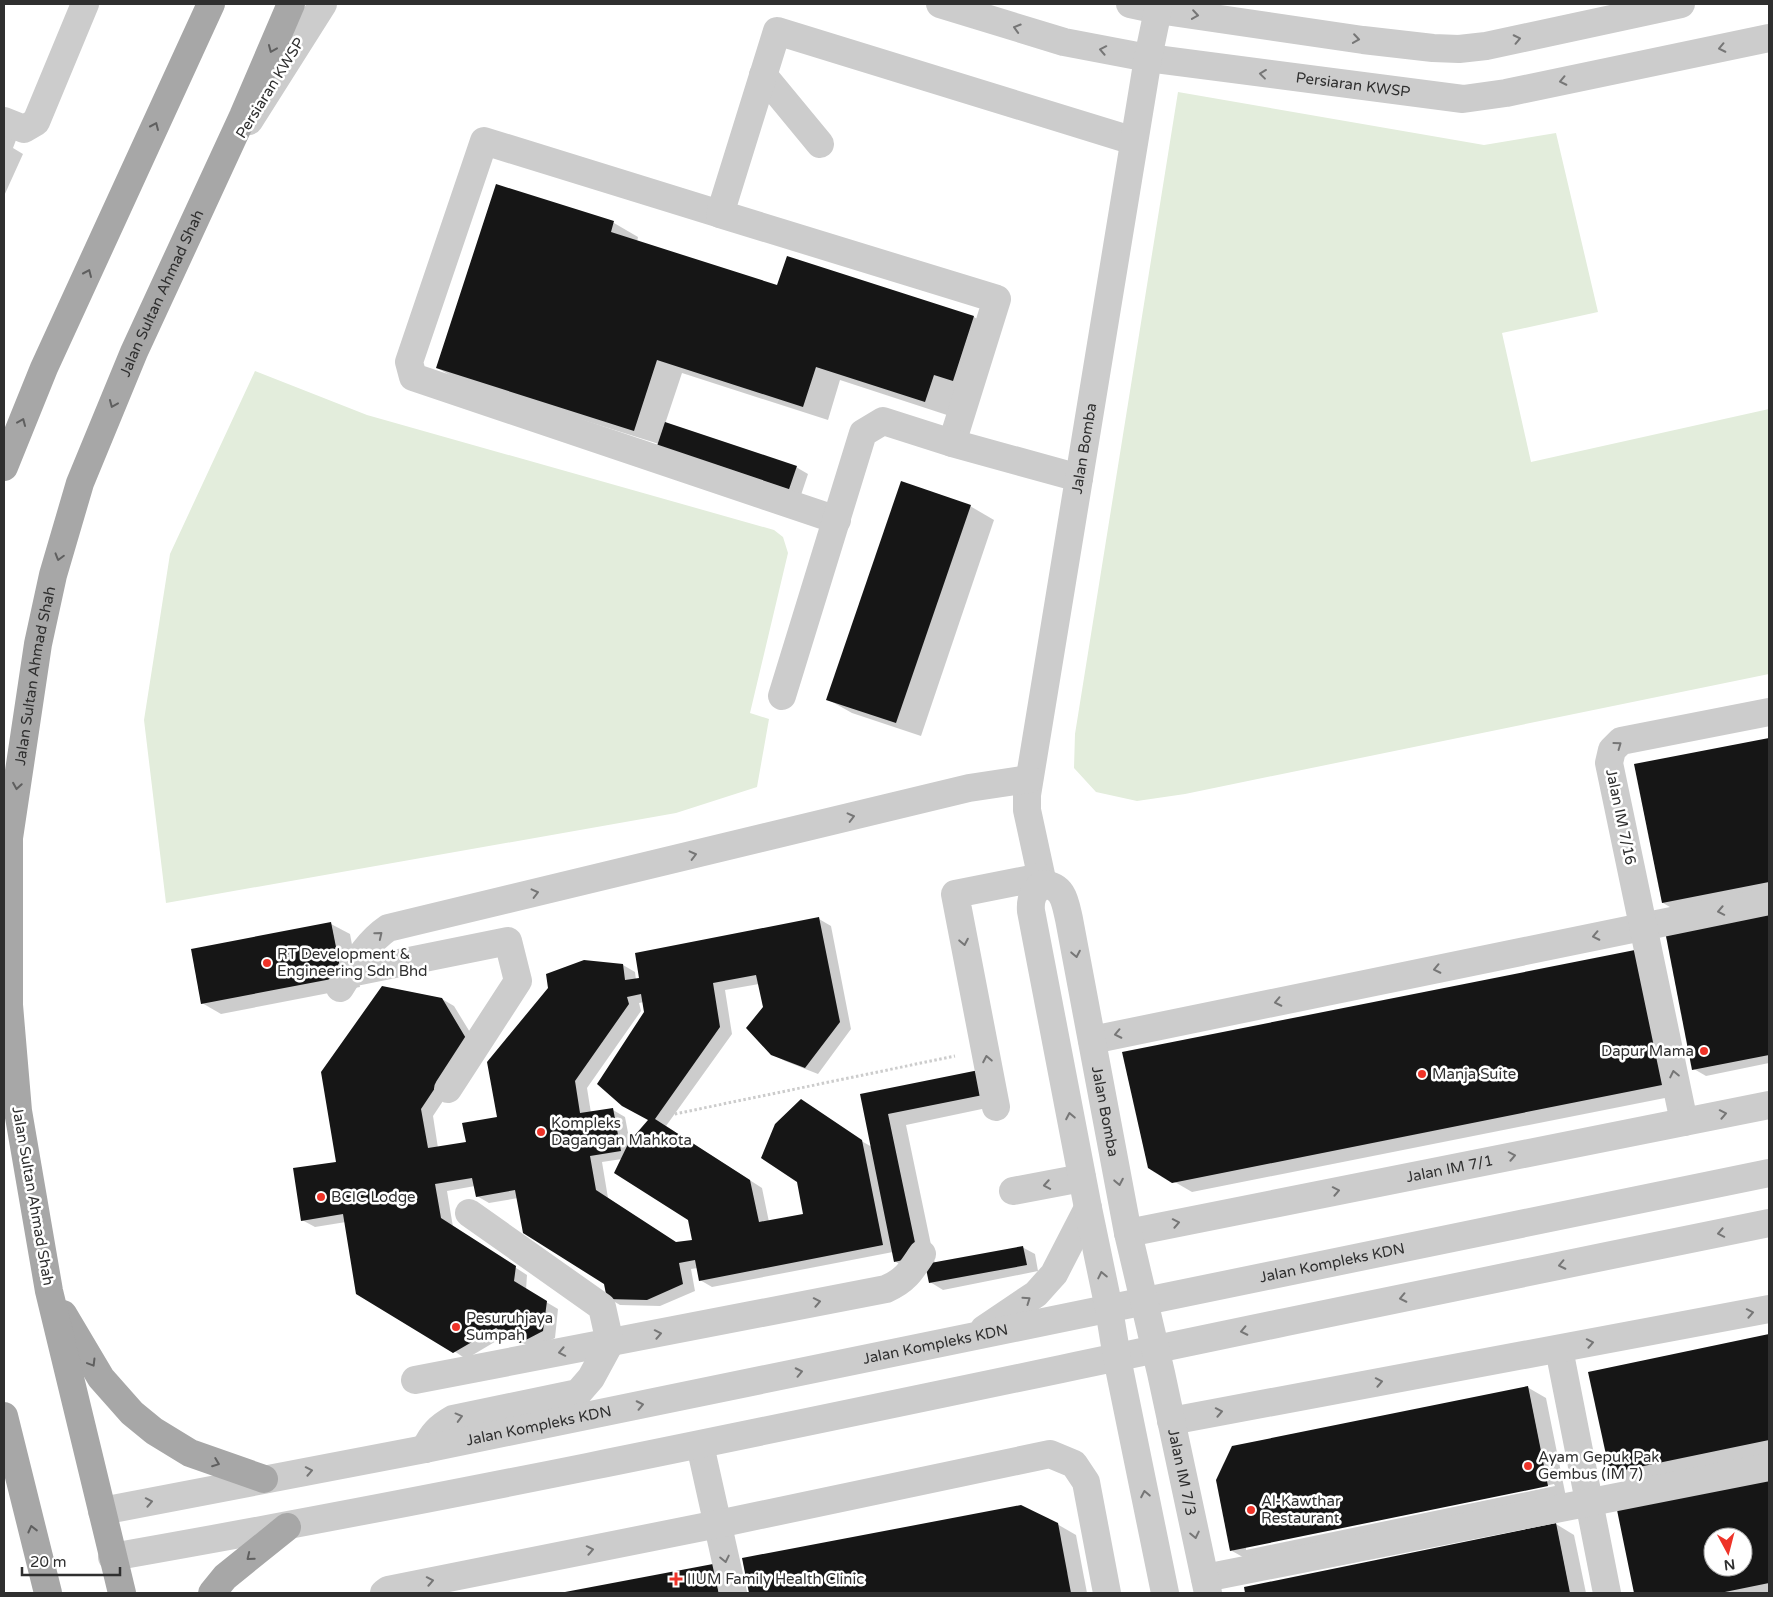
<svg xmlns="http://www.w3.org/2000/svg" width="1773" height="1597" font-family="'Varela Round',sans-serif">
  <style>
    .green { fill: #e3eddc }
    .shadow { fill: #0003; fill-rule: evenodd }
    .building { fill: #161616; fill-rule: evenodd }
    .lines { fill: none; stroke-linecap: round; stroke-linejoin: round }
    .path { stroke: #ccc; stroke-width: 3; stroke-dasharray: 2.5 2.5; stroke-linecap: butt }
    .minor { stroke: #ccc; stroke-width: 28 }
    .major { stroke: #a7a7a7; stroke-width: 28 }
    .oneway { stroke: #767676 }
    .oneway2 { stroke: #5f5f5f }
    .poi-dot { fill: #ee3328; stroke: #fff; stroke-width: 2 }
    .labels { text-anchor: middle; stroke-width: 5; stroke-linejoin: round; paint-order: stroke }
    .street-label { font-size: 15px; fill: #2f2f2f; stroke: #fff }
    .poi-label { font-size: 15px; fill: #2f2f2f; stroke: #fff; text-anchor: start }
  </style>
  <rect width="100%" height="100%" fill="#fff"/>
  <g class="green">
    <polygon points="1178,92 1484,145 1556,133 1598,312 1502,333 1531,462 1769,409 1769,674 1185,794 1137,801 1096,792 1074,768 1075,734"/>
    <polygon points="255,371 367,415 774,530 783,537 788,553 750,713 769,719 757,787 676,813 166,903 144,720 170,554"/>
  </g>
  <g class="shadow">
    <polygon points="4,133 16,140 13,148 23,154 4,196"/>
    <polygon points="497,185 614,223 638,237 637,242 778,287 788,258 974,317 998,332 950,416 840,380 828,420 682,373 665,424 796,467 808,474 799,501 659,444 462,382 437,368"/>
    <polygon points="970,506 994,520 921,736 852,713 827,699"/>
    <polygon points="1769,739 1769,891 1675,910 1663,903 1636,765"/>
    <polygon points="1769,907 1769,1063 1706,1076 1694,1069"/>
    <path d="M 819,919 L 831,926 L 851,1029 L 818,1074 L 785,1061 L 772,1054 L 759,984 L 725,990 L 732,1034 L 666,1126 L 762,1188 L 769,1222 L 804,1215 L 856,1138 L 872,1147 L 862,1095 L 978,1071 L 1001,1105 L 906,1125 L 935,1264 L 1022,1247 L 1035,1254 L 1038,1271 L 943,1290 L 930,1282 L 928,1269 L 914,1272 L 896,1262 L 893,1252 L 712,1287 L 700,1280 L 698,1268 L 691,1269 L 695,1291 L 660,1306 L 620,1305 L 608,1298 L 605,1284 L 518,1198 L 489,1203 L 477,1196 L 475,1186 L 447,1191 L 453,1227 L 527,1275 L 526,1290 L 558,1309 L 555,1338 L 533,1349 L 508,1334 L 466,1359 L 454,1351 L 346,1222 L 315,1227 L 302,1220 L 337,1163 L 442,999 L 454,1006 L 479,1047 L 433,1116 L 438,1148 L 467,1143 L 499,1118 L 623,965 L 635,972 L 636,980 ZM 644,1002 L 649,1120 L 630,1143 L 625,1117 L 613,1110 L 591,1113 L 587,1088 L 641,1011 L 639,1003 ZM 622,1159 L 689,1219 L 693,1241 L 677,1244 L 608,1198 L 602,1162 Z"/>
    <polygon points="331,924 350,934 360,987 221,1014 202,1003"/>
    <polygon points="1640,950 1685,1094 1192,1192 1149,1167"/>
    <polygon points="1769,1335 1769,1455 1629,1483 1611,1472 1590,1373"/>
    <path d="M 1527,1387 L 1546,1398 L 1566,1497 L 1250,1561 L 1232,1551 ZM 1554,1484 L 1555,1486 L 1246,1550 L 1246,1547 Z"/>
    <path d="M 1769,1480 L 1769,1593 L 1636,1593 L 1619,1511 ZM 1713,1537 L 1743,1537 L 1743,1567 L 1713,1567 Z"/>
    <polygon points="1057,1524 1076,1535 1087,1593 750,1593 744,1559"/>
    <polygon points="1556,1524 1574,1535 1586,1593 1246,1593 1245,1588"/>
    <polygon points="713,1566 740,1593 567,1593"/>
  </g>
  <g class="building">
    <polygon points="496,184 614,221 611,232 777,285 787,256 974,316 953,381 934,375 925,402 816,367 803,407 657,360 634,431 436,368"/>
    <polygon points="665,422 797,466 787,495 655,452"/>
    <polygon points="901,481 971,505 896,723 826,700"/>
    <polygon points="1769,738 1769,882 1662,903 1634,764"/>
    <polygon points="1769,905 1769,1055 1692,1070 1664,926"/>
    <path d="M 819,917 L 840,1022 L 805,1068 L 771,1055 L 746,1028 L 763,1007 L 756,975 L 713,983 L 720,1027 L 655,1119 L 750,1180 L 759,1222 L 803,1214 L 797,1182 L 761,1158 L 775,1124 L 801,1099 L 862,1140 L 883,1245 L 699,1281 L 695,1260 L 679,1263 L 683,1284 L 647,1300 L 607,1299 L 604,1284 L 523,1233 L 515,1190 L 476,1197 L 472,1178 L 435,1184 L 441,1218 L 516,1266 L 514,1281 L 547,1301 L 543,1331 L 520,1343 L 496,1328 L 453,1353 L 356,1294 L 343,1214 L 301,1221 L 293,1168 L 336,1162 L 321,1072 L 382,986 L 442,998 L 467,1040 L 421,1109 L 428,1148 L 466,1142 L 462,1123 L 497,1117 L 487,1062 L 548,988 L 546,974 L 584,960 L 623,964 L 625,980 L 639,978 L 635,953 ZM 641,994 L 644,1012 L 597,1084 L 622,1106 L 648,1120 L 629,1142 L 614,1173 L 688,1220 L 692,1240 L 676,1242 L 596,1190 L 590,1156 L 621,1151 L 613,1108 L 580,1113 L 575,1081 L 629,1004 L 627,997 Z"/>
    <polygon points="331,922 342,977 201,1004 191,949"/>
    <polygon points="1640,949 1667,1084 1172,1183 1148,1168 1122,1052"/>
    <polygon points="979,1070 983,1095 888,1114 918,1257 894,1262 860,1094"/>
    <polygon points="1023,1246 1027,1265 929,1283 925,1264"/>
    <polygon points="1769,1334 1769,1440 1610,1473 1588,1372"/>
    <polygon points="1528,1386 1548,1486 1230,1551 1216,1480 1232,1446"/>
    <path d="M 1769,1479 L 1769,1583 L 1720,1593 L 1634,1593 L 1617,1510 ZM 1713,1537 L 1743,1537 L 1743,1567 L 1713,1567 Z"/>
    <polygon points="1021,1505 1058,1523 1071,1593 749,1593 742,1558"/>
    <polygon points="1556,1523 1570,1593 1245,1593 1244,1587"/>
    <polygon points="713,1564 719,1593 566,1593 565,1592"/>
  </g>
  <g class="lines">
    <polyline class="path" points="665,1116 955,1056"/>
    <g class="minor">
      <path id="s1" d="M 940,4 L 1064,42 L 1148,58 L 1463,99 L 1506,93 L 1769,38"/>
      <polyline points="1130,4 1158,10 1363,40 1433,48 1459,49 1486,46 1681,4"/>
      <polyline points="763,75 820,144"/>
      <polyline points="4,121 24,129 36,122 85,4"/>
      <polyline points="249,121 323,4"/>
      <polyline points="720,214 484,141 409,362 413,377 837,520"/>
      <polyline points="952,443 997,299 720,214 777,31 1134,141"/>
      <polyline points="782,696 863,433 883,421 952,443 1079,478"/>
      <path id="s2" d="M 1043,884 L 1027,810 L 1027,795 L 1148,58 L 1158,10"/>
      <polyline points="350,973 508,941 518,981 448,1089"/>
      <path d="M 340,988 C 354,966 366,943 388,928 L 969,788 L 1029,779"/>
      <polyline points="1092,1040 1769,901"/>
      <polyline points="996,1107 955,894 1041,877"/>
      <polyline points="1684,1122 1609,763 1612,750 1621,741 1769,712"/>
      <polyline points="1013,1191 1082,1178"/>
      <path id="s3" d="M 1128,1233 L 1769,1105"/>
      <polyline points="984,1329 1036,1294 1054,1274 1088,1208"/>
      <polyline points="1559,1349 1607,1593"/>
      <path d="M 415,1380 L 886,1289 C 905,1281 911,1271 922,1254"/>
      <polyline points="1171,1421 1769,1309"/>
      <polyline points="700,1445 733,1593"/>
      <path d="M 425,1449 C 432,1434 439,1427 453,1419 L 578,1393 L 591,1378 L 610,1343 L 602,1307 L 469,1213"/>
      <path id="s4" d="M 102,1511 L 425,1449 L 1769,1173"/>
      <path d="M 112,1557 C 506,1488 896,1403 1286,1322 C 1447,1288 1608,1256 1769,1223"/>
      <polyline points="1205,1578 1769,1467"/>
      <polyline points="384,1593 388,1590 718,1524 1050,1454 1074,1464 1086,1482 1107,1593"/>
      <path id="s5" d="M 1165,1593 L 1117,1358 L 1109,1309 L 1088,1208 L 1031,911 C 1030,899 1033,891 1043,884 C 1064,886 1065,902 1069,919 L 1128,1233 L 1161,1373 L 1208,1593"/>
    </g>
    <g class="major">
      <polyline points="4,467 44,368 211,4"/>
      <polyline points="63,1314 101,1378 132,1413 154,1431 190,1453 264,1479"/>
      <polyline points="4,1416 48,1593"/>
      <path id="s6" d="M 122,1593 L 49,1291 L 18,1111 L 9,1005 L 9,838 L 38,644 L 53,575 L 80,483 L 134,352 L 243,116 L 291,4"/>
      <polyline points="212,1593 225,1577 287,1527"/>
    </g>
  </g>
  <defs><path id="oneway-chevron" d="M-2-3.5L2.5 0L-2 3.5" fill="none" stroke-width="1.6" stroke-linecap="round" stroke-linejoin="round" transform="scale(1.25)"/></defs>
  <g class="oneway">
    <use href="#oneway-chevron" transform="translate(1195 15) rotate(8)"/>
    <use href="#oneway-chevron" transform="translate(1017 28) rotate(-163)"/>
    <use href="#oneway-chevron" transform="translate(1356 39) rotate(8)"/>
    <use href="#oneway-chevron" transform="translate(1517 39) rotate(-12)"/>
    <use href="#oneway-chevron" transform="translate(1722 48) rotate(168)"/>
    <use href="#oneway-chevron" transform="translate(1103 50) rotate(-169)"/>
    <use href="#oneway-chevron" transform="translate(1263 74) rotate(-173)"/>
    <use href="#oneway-chevron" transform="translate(1563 81) rotate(168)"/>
    <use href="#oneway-chevron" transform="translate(1618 745) rotate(-36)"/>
    <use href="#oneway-chevron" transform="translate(851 817) rotate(-14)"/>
    <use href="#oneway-chevron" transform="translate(693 855) rotate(-14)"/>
    <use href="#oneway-chevron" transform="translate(535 893) rotate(-14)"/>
    <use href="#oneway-chevron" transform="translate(1721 911) rotate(169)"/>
    <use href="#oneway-chevron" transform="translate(379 935) rotate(-39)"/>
    <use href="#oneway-chevron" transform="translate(1596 936) rotate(168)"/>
    <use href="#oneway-chevron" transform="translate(964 942) rotate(79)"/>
    <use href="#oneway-chevron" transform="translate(1076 954) rotate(79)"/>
    <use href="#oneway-chevron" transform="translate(1437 969) rotate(168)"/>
    <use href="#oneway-chevron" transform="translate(1278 1002) rotate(168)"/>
    <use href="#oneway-chevron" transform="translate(1118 1034) rotate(168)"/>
    <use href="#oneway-chevron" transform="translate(987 1059) rotate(-101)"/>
    <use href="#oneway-chevron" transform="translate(1674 1074) rotate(-102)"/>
    <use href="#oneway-chevron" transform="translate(1723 1114) rotate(-11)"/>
    <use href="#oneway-chevron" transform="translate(1070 1116) rotate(-101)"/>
    <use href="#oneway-chevron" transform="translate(1512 1156) rotate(-11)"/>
    <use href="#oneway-chevron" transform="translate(1119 1182) rotate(79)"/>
    <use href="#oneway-chevron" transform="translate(1047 1185) rotate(170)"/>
    <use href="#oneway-chevron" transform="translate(1336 1191) rotate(-11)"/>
    <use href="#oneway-chevron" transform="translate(1176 1223) rotate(-11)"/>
    <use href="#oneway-chevron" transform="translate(1721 1233) rotate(169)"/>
    <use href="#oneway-chevron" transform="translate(1562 1265) rotate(168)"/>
    <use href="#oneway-chevron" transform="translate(1102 1275) rotate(-102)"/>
    <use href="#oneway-chevron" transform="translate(1403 1298) rotate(168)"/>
    <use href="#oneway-chevron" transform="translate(1027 1300) rotate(-35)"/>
    <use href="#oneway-chevron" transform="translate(817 1302) rotate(-11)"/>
    <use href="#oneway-chevron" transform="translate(1750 1313) rotate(-11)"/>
    <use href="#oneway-chevron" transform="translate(1244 1331) rotate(168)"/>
    <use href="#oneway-chevron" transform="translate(658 1334) rotate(-11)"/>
    <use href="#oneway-chevron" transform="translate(1590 1343) rotate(-11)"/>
    <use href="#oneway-chevron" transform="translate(562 1352) rotate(169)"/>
    <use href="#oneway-chevron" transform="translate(799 1372) rotate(-12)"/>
    <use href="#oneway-chevron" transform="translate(1379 1382) rotate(-11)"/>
    <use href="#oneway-chevron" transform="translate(640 1405) rotate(-12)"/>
    <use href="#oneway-chevron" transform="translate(1219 1412) rotate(-11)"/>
    <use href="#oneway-chevron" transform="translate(459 1417) rotate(-15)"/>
    <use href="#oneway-chevron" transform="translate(309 1471) rotate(-11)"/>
    <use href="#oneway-chevron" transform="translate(1145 1494) rotate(-101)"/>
    <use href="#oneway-chevron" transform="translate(149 1502) rotate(-11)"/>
    <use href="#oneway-chevron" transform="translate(1195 1535) rotate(78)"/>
    <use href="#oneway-chevron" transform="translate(590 1550) rotate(-11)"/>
    <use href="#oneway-chevron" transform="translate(725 1559) rotate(78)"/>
    <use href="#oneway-chevron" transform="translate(430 1581) rotate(-11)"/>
  </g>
  <g class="oneway2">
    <use href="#oneway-chevron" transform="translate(272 49) rotate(113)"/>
    <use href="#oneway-chevron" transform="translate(155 126) rotate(-66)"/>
    <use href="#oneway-chevron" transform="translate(88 273) rotate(-66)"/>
    <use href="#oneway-chevron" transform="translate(113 404) rotate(113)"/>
    <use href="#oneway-chevron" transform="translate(22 422) rotate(-67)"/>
    <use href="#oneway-chevron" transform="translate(59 557) rotate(106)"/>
    <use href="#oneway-chevron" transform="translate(17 786) rotate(99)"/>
    <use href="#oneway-chevron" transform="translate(92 1363) rotate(59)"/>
    <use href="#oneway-chevron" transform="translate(216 1463) rotate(21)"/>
    <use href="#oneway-chevron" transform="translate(32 1529) rotate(-104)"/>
    <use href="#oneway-chevron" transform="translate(250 1557) rotate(141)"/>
  </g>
  <g class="poi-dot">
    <circle cx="267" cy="963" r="5"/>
    <circle cx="1704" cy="1051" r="5"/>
    <circle cx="1422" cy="1074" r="5"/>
    <circle cx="541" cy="1132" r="5"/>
    <circle cx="321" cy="1197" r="5"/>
    <circle cx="456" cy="1327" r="5"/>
    <circle cx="1528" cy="1466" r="5"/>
    <circle cx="1251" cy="1510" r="5"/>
    <path d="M673.5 1571.5h5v5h5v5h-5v5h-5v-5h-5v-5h5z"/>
  </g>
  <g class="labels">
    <g class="street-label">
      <text dy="5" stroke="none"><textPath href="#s1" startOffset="422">Persiaran KWSP</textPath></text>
      <text transform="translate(270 88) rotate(-58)" y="5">Persiaran KWSP</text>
      <text dy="5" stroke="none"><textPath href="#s6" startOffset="1336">Jalan Sultan Ahmad Shah</textPath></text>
      <text dy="5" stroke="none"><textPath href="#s2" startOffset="442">Jalan Bomba</textPath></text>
      <text dy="5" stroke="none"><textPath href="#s6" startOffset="931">Jalan Sultan Ahmad Shah</textPath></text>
      <text transform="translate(1621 817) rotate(78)" y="5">Jalan IM 7/16</text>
      <text dy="5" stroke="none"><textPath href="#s5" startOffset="970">Jalan Bomba</textPath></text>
      <text dy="5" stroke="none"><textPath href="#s3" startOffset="328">Jalan IM 7/1</textPath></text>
      <text transform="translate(33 1196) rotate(80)" y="5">Jalan Sultan Ahmad Shah</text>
      <text dy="5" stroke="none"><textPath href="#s4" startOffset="1255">Jalan Kompleks KDN</textPath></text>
      <text dy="5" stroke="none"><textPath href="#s4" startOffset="850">Jalan Kompleks KDN</textPath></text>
      <text dy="5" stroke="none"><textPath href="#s4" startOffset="445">Jalan Kompleks KDN</textPath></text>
      <text dy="5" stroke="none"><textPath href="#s5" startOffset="1339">Jalan IM 7/3</textPath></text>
    </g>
    <g class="poi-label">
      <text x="277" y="959">RT Development &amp;<tspan x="277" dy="17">Engineering Sdn Bhd</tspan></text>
      <text x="1694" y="1056" text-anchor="end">Dapur Mama</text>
      <text x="1432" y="1079">Manja Suite</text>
      <text x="551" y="1128">Kompleks<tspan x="551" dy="17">Dagangan Mahkota</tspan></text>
      <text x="331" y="1202">BCIC Lodge</text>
      <text x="466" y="1323">Pesuruhjaya<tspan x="466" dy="17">Sumpah</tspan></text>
      <text x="1538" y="1462">Ayam Gepuk Pak<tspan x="1538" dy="17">Gembus (IM 7)</tspan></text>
      <text x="1261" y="1506">Al-Kawthar<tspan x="1261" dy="17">Restaurant</tspan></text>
      <text x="687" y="1584">IIUM Family Health Clinic</text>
    </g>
  </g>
  <rect width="1773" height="1597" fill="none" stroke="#2f2f2f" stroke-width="10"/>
  <g transform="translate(1728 1552) rotate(173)"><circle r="24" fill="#ffffff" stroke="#acacac"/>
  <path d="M0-4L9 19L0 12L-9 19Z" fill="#ee3328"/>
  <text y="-8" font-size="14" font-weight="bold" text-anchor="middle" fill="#2f2f2f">N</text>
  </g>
  <path d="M22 1567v8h98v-8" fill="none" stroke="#2f2f2f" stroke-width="2.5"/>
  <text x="30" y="1567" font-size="15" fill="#2f2f2f" stroke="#ffffff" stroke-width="4" paint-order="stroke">20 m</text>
</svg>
